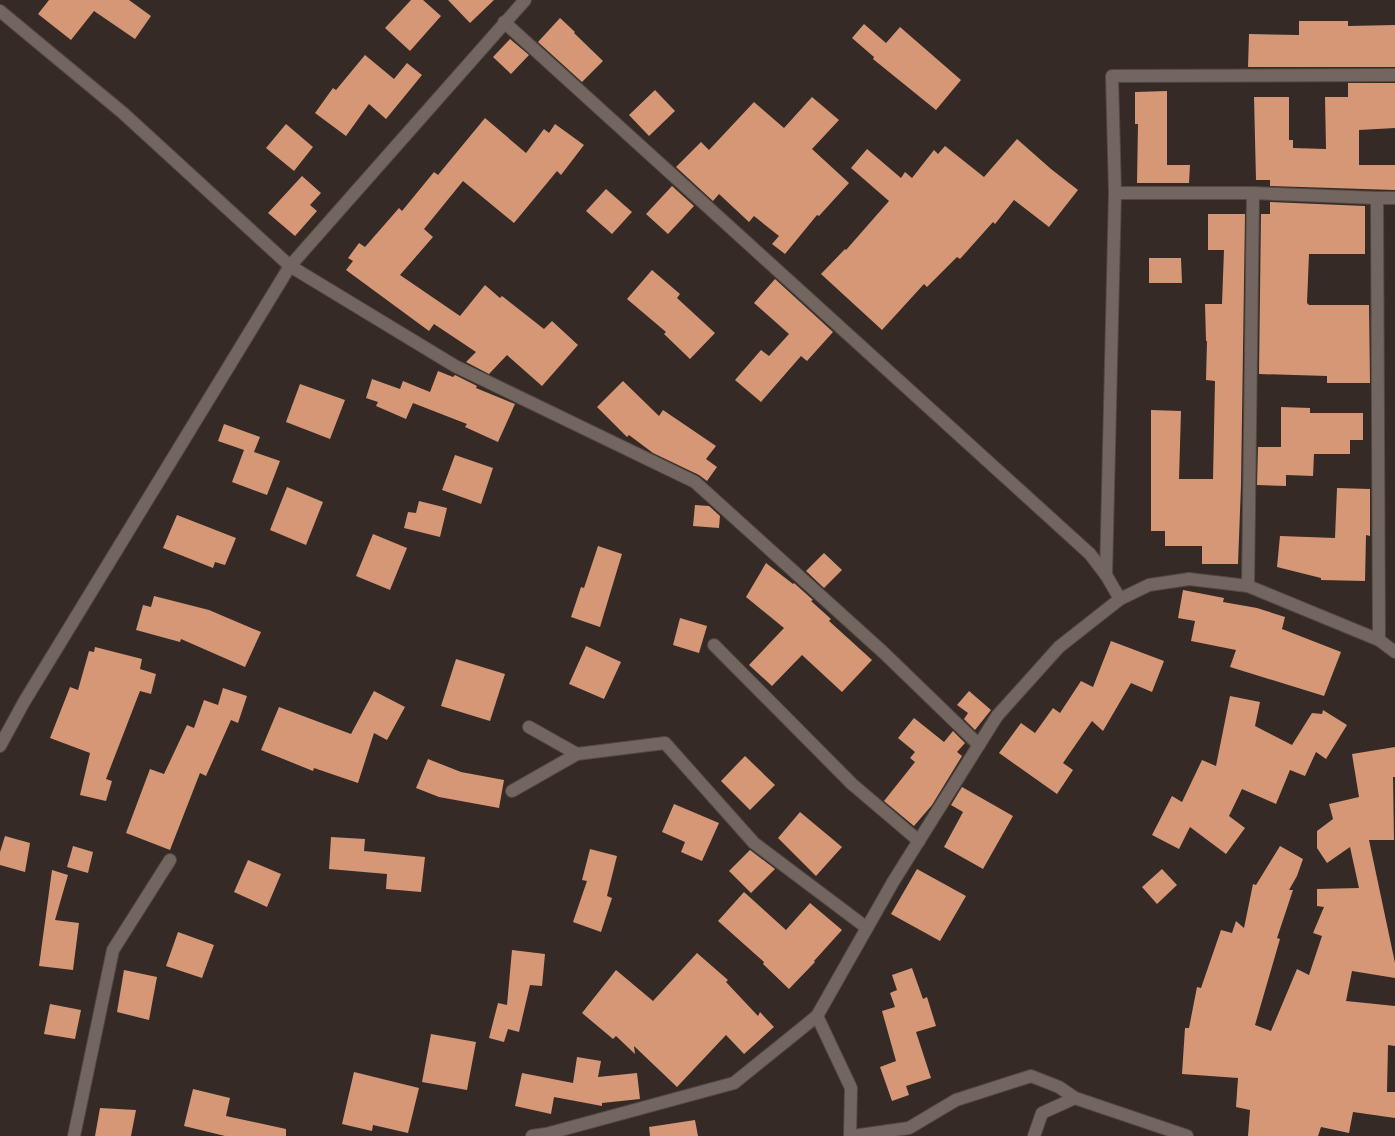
<svg xmlns="http://www.w3.org/2000/svg" width="1395" height="1136" font-family="Ubuntu,sans-serif">
  <style>
    .building { fill: #d59776 }
    .lines { fill: none; stroke-linecap: round; stroke-linejoin: round }
    .minor-casing { stroke: #524944; stroke-width: 14 }
    .minor { stroke: #736660; stroke-width: 12 }
  </style>
  <rect width="100%" height="100%" fill="#352a25"/>
  <g class="building">
    <polygon points="49,0 129,0 151,16 135,39 94,11 71,40 38,14"/>
    <polygon points="411,0 423,0 441,16 410,51 385,28"/>
    <polygon points="448,0 494,0 470,23"/>
    <polygon points="560,18 575,32 574,33 603,61 582,82 538,42"/>
    <polygon points="1299,21 1348,21 1348,26 1395,25 1395,67 1248,67 1249,34 1299,35"/>
    <polygon points="864,24 886,43 900,27 961,80 936,110 873,59 874,57 852,38"/>
    <polygon points="510,39 529,55 511,74 493,57"/>
    <polygon points="365,55 394,79 407,63 422,75 386,119 369,104 346,136 315,113 333,88 336,90"/>
    <polygon points="1348,83 1395,83 1395,128 1359,130 1359,165 1395,165 1395,190 1270,186 1270,180 1256,180 1254,97 1289,97 1289,140 1293,140 1293,148 1326,149 1325,97 1348,97"/>
    <polygon points="655,90 675,111 649,136 629,115"/>
    <polygon points="1167,91 1167,165 1190,165 1189,183 1137,183 1138,124 1135,124 1135,92"/>
    <polygon points="812,97 839,120 812,149 849,183 819,216 817,215 785,254 772,244 779,236 754,216 749,222 719,194 713,201 676,167 701,142 709,150 754,102 784,128"/>
    <polygon points="485,118 526,153 544,129 549,133 555,124 584,145 561,175 557,171 514,223 463,181 424,229 433,237 400,275 460,316 485,285 500,298 502,296 544,329 552,321 578,345 542,386 507,355 489,374 466,362 476,352 434,324 429,331 346,270 353,261 348,258 359,243 365,247 399,208 402,211 434,172 438,175"/>
    <polygon points="286,124 313,147 294,171 266,148"/>
    <polygon points="1017,139 1051,169 1078,190 1049,227 1014,200 995,224 993,222 960,259 957,257 927,287 924,284 882,330 821,274 845,249 846,250 889,201 851,168 867,149 901,178 905,172 912,178 934,150 938,154 945,146 984,177"/>
    <polygon points="302,176 321,193 310,205 317,211 295,236 268,213"/>
    <polygon points="672,186 694,206 668,234 646,214"/>
    <polygon points="606,189 632,212 612,234 586,211"/>
    <polygon points="1270,202 1365,206 1365,254 1309,254 1307,303 1309,305 1369,305 1370,383 1327,383 1327,376 1259,374 1261,214 1270,214"/>
    <polygon points="1208,214 1245,214 1241,485 1238,564 1202,564 1202,546 1165,546 1165,531 1151,531 1151,410 1181,411 1179,479 1213,479 1215,381 1206,380 1207,341 1206,341 1205,304 1222,304 1224,250 1208,250"/>
    <polygon points="1149,258 1181,258 1182,283 1149,283"/>
    <polygon points="652,270 680,294 677,298 715,333 690,359 664,334 666,332 627,299"/>
    <polygon points="775,279 833,332 807,361 801,356 761,402 735,380 761,350 769,356 789,334 754,303"/>
    <polygon points="438,371 453,377 455,375 477,386 476,388 515,404 498,442 465,427 467,424 413,403 406,419 376,406 378,402 366,398 372,379 400,389 403,381 430,392"/>
    <polygon points="623,381 659,416 663,410 716,446 706,459 717,467 707,481 699,475 653,453 629,435 627,437 597,407"/>
    <polygon points="300,384 345,400 330,439 286,422"/>
    <polygon points="1281,407 1310,408 1310,413 1363,413 1363,440 1350,440 1350,454 1314,454 1313,476 1286,475 1286,486 1257,485 1258,447 1281,447"/>
    <polygon points="224,424 260,437 254,452 280,461 267,495 232,482 244,450 218,441"/>
    <polygon points="455,455 493,468 481,504 442,490"/>
    <polygon points="287,487 323,502 306,545 270,530"/>
    <polygon points="1337,488 1370,489 1370,536 1366,535 1365,581 1321,580 1321,578 1277,567 1280,536 1335,538"/>
    <polygon points="419,501 447,508 440,537 404,528 408,512 416,513"/>
    <polygon points="695,505 709,506 720,516 719,528 693,526"/>
    <polygon points="177,515 236,538 225,565 215,562 213,568 163,548"/>
    <polygon points="373,534 407,548 390,590 356,576"/>
    <polygon points="598,546 622,554 600,627 571,617 581,587 584,588"/>
    <polygon points="824,553 842,570 824,588 806,571"/>
    <polygon points="766,563 793,584 794,583 813,600 811,601 831,619 829,621 872,660 842,692 802,655 772,686 749,665 784,628 746,597"/>
    <polygon points="1183,590 1224,598 1223,602 1257,608 1285,617 1282,629 1341,652 1324,696 1230,667 1236,650 1191,641 1195,621 1178,618"/>
    <polygon points="154,596 209,610 261,632 245,667 181,639 180,642 136,630 143,605 151,607"/>
    <polygon points="680,618 707,626 699,653 673,645"/>
    <polygon points="1111,641 1164,661 1152,692 1131,683 1103,731 1092,721 1063,763 1073,770 1057,794 999,753 1021,723 1035,733 1053,708 1060,713 1081,681 1093,687"/>
    <polygon points="586,646 621,662 604,699 569,684"/>
    <polygon points="95,647 142,659 140,669 156,674 151,694 140,691 106,779 112,781 106,801 80,795 90,753 50,738 70,687 78,690 89,651 94,652"/>
    <polygon points="456,659 505,674 490,721 441,706"/>
    <polygon points="223,688 247,696 238,723 231,720 206,776 200,773 170,850 126,833 150,769 164,774 187,725 194,728 204,700 218,705"/>
    <polygon points="374,691 405,707 387,740 374,733 358,783 314,768 313,771 261,750 279,707 351,734"/>
    <polygon points="969,691 991,710 975,730 964,719 968,713 957,705"/>
    <polygon points="1230,696 1260,702 1255,726 1292,745 1312,713 1322,714 1323,710 1347,725 1326,759 1316,752 1305,776 1290,770 1276,804 1242,789 1229,816 1245,828 1226,854 1190,827 1179,849 1152,835 1172,796 1182,802 1202,760 1216,766"/>
    <polygon points="914,718 944,742 953,731 965,743 957,752 962,756 932,805 914,826 884,801 915,762 910,758 915,752 898,738"/>
    <polygon points="1395,747 1395,777 1393,777 1394,840 1369,840 1395,963 1395,978 1352,971 1346,1001 1395,1006 1395,1046 1388,1045 1387,1092 1395,1092 1395,1118 1353,1112 1349,1133 1321,1127 1318,1136 1248,1136 1250,1110 1236,1107 1238,1078 1182,1074 1185,1028 1189,1028 1197,987 1201,988 1221,930 1232,933 1236,921 1244,928 1253,884 1256,885 1280,846 1303,859 1297,876 1289,890 1293,890 1277,938 1280,939 1255,1025 1271,1031 1297,969 1309,975 1322,936 1313,933 1324,907 1317,906 1317,889 1359,888 1350,847 1327,863 1317,848 1317,831 1333,819 1329,804 1359,797 1352,754"/>
    <polygon points="745,756 775,785 750,810 721,781"/>
    <polygon points="428,759 461,772 504,780 499,808 439,797 416,788"/>
    <polygon points="962,787 1013,816 983,869 944,847 963,812 951,805"/>
    <polygon points="674,804 719,823 702,861 681,852 685,842 662,832"/>
    <polygon points="800,812 842,847 816,876 778,838"/>
    <polygon points="5,836 30,843 25,872 0,865 0,852"/>
    <polygon points="331,837 365,839 364,851 425,857 421,892 386,889 387,874 329,869"/>
    <polygon points="73,846 93,852 88,873 67,867"/>
    <polygon points="590,849 617,856 607,896 612,898 601,932 573,922 587,881 582,880"/>
    <polygon points="750,850 775,869 751,893 729,871"/>
    <polygon points="248,860 281,874 267,907 234,892"/>
    <polygon points="917,869 966,896 940,941 891,914"/>
    <polygon points="1162,869 1177,885 1157,904 1142,887"/>
    <polygon points="52,870 68,875 55,920 79,923 73,970 39,966"/>
    <polygon points="744,892 786,930 810,903 842,930 814,961 815,962 789,989 763,964 764,962 718,921"/>
    <polygon points="178,932 214,945 202,978 166,966"/>
    <polygon points="512,950 545,954 542,986 530,985 519,1032 508,1029 504,1042 489,1038 498,1003 507,1005"/>
    <polygon points="697,953 728,980 726,982 758,1016 760,1012 774,1027 744,1054 726,1035 677,1087 634,1046 635,1054 616,1036 613,1039 582,1013 616,970 653,1001"/>
    <polygon points="912,968 923,999 927,997 936,1026 916,1032 931,1078 906,1086 909,1095 892,1101 880,1067 896,1061 882,1011 895,1007 890,993 897,990 892,975"/>
    <polygon points="124,970 157,977 149,1020 117,1012"/>
    <polygon points="50,1004 81,1010 75,1039 44,1034"/>
    <polygon points="431,1034 476,1042 467,1090 422,1082"/>
    <polygon points="577,1057 601,1061 598,1077 637,1073 640,1099 602,1103 602,1106 554,1097 551,1114 515,1106 522,1073 573,1083"/>
    <polygon points="354,1072 419,1088 408,1133 373,1125 372,1131 342,1124"/>
    <polygon points="193,1089 230,1098 226,1116 286,1129 286,1136 225,1136 184,1126"/>
    <polygon points="100,1108 136,1110 131,1136 95,1136"/>
    <polygon points="695,1120 698,1136 650,1136 649,1127"/>
  </g>
  <g class="lines">
    <defs>
      <g id="minor">
        <polyline points="0,11 123,113 290,266 455,366 695,482 884,653 979,745"/>
        <polyline points="504,22 1090,554 1106,575 1120,599"/>
        <polyline points="1115,193 1253,193 1377,198"/>
        <polyline points="1106,575 1115,193 1112,76 1395,75"/>
        <polyline points="1248,586 1253,193"/>
        <polyline points="1379,640 1377,198 1395,198"/>
        <polyline points="714,645 852,784 919,841"/>
        <polyline points="529,727 577,754 665,743 754,843 867,928"/>
        <polyline points="0,746 24,702 290,266 525,0"/>
        <polyline points="512,791 577,754"/>
        <polyline points="817,1016 851,1088 850,1136"/>
        <polyline points="74,1136 113,950 170,860"/>
        <polyline points="532,1136 546,1134 734,1083 817,1016 893,882 997,716 1059,647 1120,599 1149,585 1189,579 1248,586 1379,640 1395,652"/>
        <polyline points="853,1136 909,1128 956,1100 1031,1076 1059,1087 1075,1098 1187,1136"/>
        <polyline points="1034,1136 1042,1113 1075,1098"/>
      </g>
    </defs>
    <use href="#minor" class="minor-casing"/>
    <use href="#minor" class="minor"/>
  </g>
</svg>
